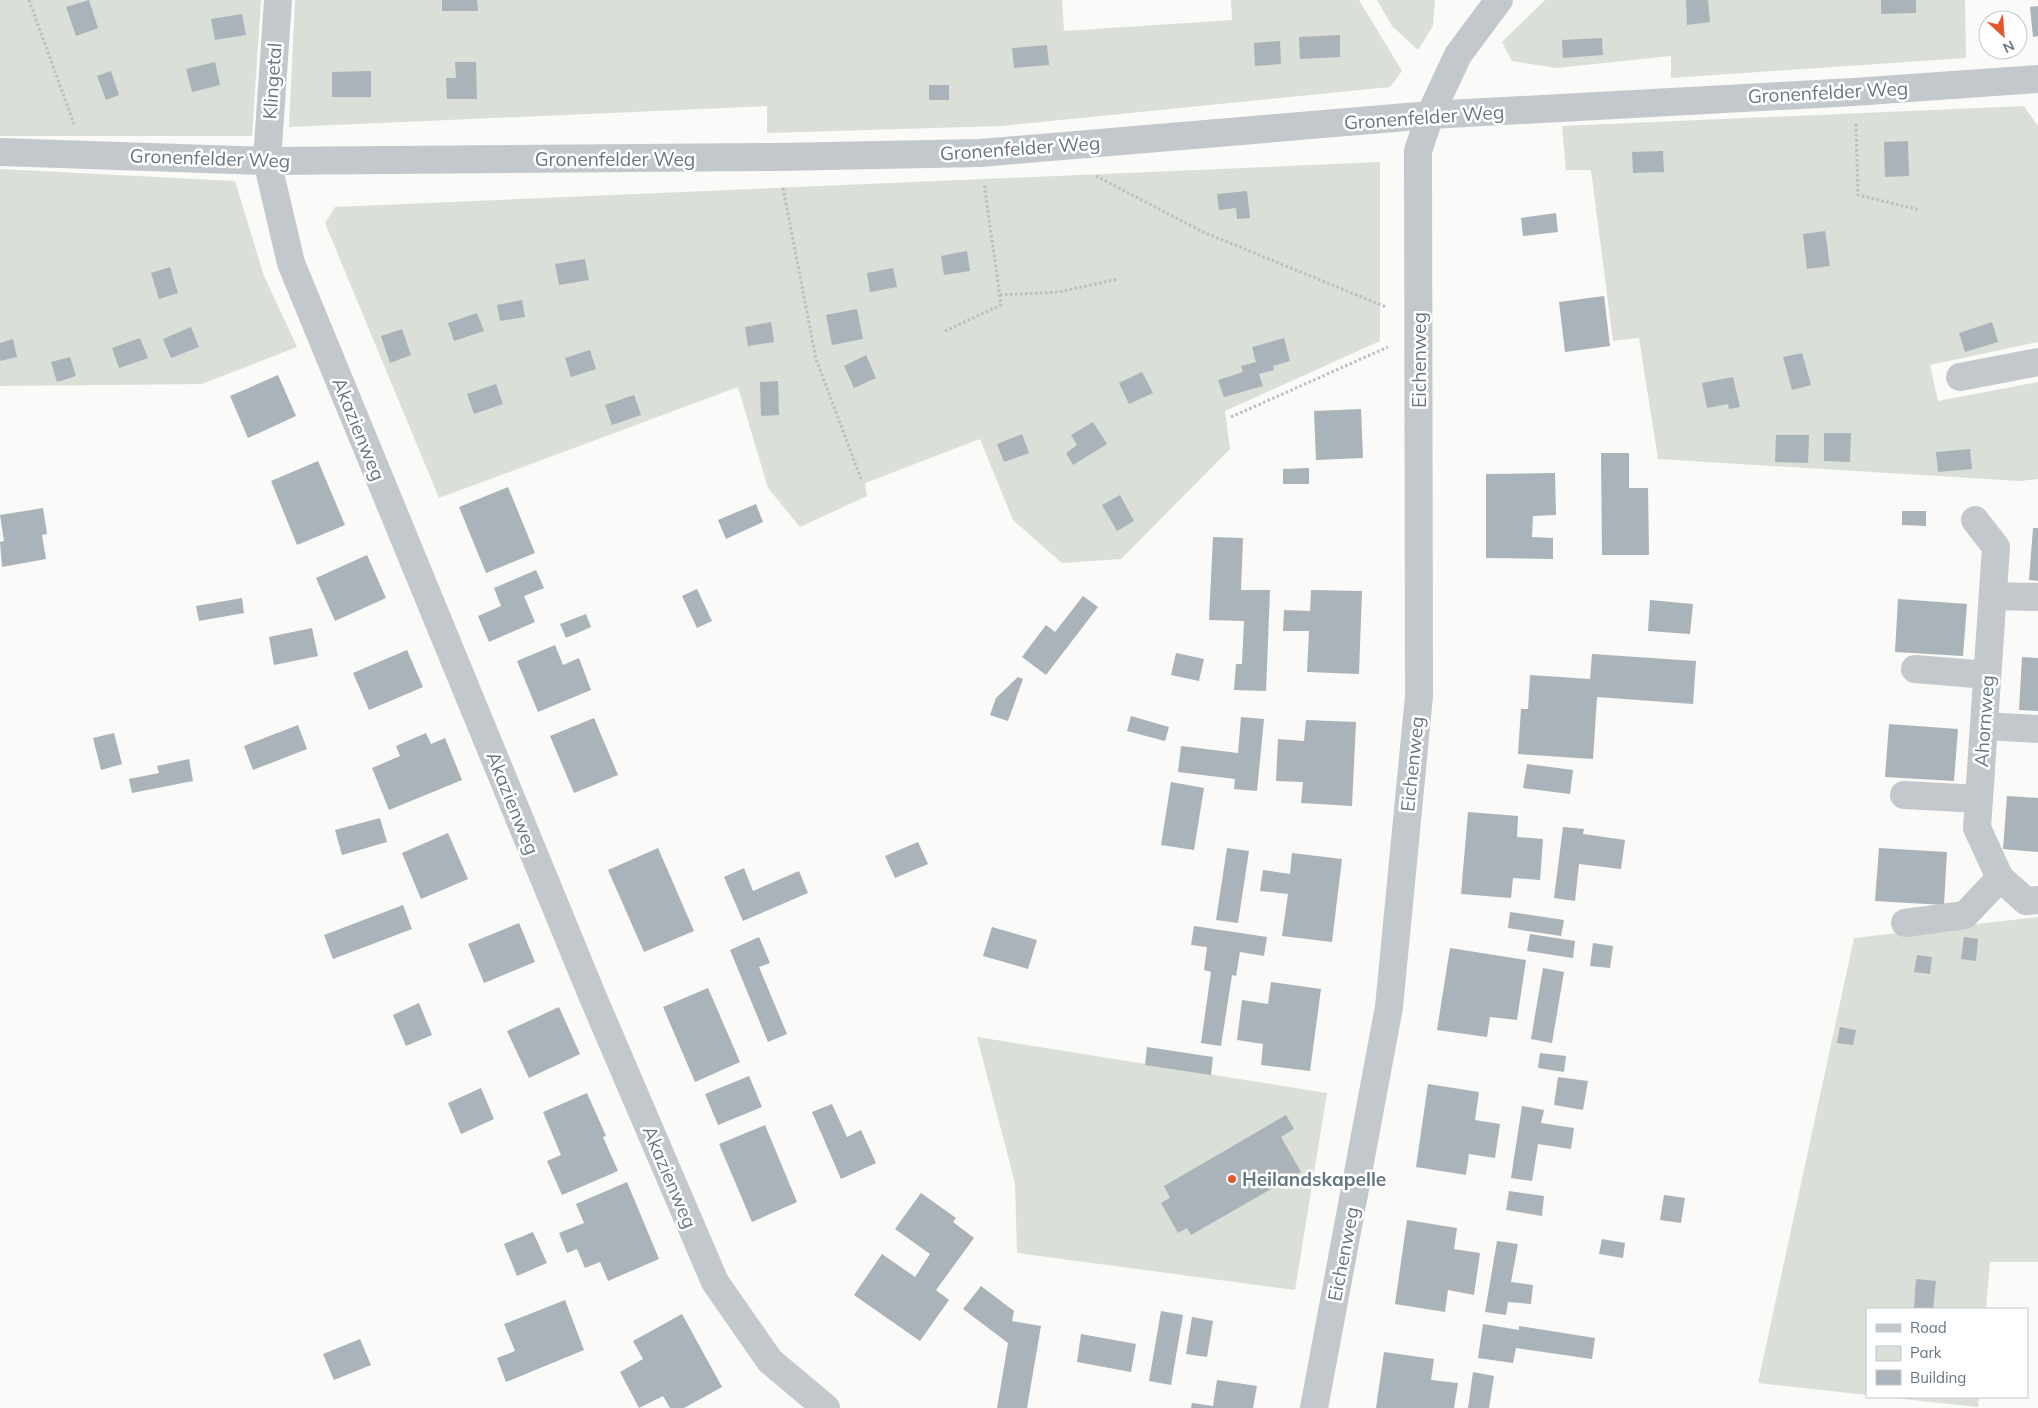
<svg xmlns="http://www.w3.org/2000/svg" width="2038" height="1408" font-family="Mulish,sans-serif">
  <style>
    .green { fill: #dadfd7 }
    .building { fill: #aab3b9 }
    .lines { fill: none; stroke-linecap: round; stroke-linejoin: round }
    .path { stroke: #bbbfc2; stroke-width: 3; stroke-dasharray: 2.5 2.5; stroke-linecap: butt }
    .minor { stroke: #c3c8cc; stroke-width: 28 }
    .poi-dot { fill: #e4572e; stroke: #fff; stroke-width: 2 }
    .labels { text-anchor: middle; stroke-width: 5; stroke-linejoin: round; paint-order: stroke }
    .street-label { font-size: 19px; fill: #657683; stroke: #fff }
    .poi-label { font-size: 19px; font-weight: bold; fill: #657683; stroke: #fff; text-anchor: start }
  </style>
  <rect width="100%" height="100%" fill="#fafaf8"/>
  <g class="green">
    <polygon points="0,0 261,0 252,136 0,136"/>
    <polygon points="295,0 1062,0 1064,31 1232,20 1231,0 1359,0 1402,71 1390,87 1001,126 767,133 767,106 289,127"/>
    <polygon points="1377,0 1435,0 1433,26 1418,50 1392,26"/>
    <polygon points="1545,0 1965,0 1966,58 1671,78 1671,56 1556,68 1512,61 1502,42"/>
    <polygon points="2024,106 2038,126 2038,342 1930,365 1938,401 2038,382 2038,479 2020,481 1658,459 1639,338 1613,341 1591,170 1566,170 1562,126"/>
    <polygon points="1380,162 1380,341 1225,411 1230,449 1121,559 1062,563 1013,520 980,439 865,483 867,496 800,527 768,488 738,387 439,498 325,223 335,207"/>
    <polygon points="0,169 235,181 264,276 297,347 202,384 0,386"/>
    <polygon points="2038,917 2038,1262 1990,1262 1986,1309 1867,1309 1867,1395 1758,1383 1854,938"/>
    <polygon points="977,1037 1327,1093 1295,1290 1017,1253 1015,1183"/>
    <polygon points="1885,1397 1979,1397 1978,1407"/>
  </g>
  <g class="building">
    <polygon points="89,0 98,28 76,36 66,7"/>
    <polygon points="442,0 477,0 478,11 442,11"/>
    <polygon points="1686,0 1708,0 1710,22 1687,25"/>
    <polygon points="1881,0 1916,0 1916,13 1881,14"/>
    <polygon points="2038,6 2038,36 2033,37 2030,7"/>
    <polygon points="242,14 246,35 215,40 211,19"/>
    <polygon points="1340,35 1340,57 1300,59 1299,37"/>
    <polygon points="1602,38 1603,55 1563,58 1562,40"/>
    <polygon points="1280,41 1281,64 1255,66 1254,43"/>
    <polygon points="1047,45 1049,65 1014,68 1012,48"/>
    <polygon points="215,62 220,85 192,92 186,69"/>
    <polygon points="455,62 476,62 477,99 447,99 446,78 456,78"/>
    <polygon points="111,71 119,95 106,100 97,76"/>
    <polygon points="371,71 371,97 332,97 332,72"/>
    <rect x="929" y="85" width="20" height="15"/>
    <polygon points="1908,141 1909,176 1885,177 1884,142"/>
    <polygon points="1663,151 1664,172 1633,173 1632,152"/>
    <polygon points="1247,191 1250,218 1237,219 1236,208 1219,210 1217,194"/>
    <polygon points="1556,213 1558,232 1523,236 1521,218"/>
    <polygon points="1825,231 1830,266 1807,269 1803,234"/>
    <polygon points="967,251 970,271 944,275 941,256"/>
    <polygon points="585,259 589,280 559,285 555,264"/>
    <polygon points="170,267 178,293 159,299 151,273"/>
    <polygon points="893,268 897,287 870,292 867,273"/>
    <polygon points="1604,296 1610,346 1565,352 1559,302"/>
    <polygon points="522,300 525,317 500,321 497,305"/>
    <polygon points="857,309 863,339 832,345 826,315"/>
    <polygon points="477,313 484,331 454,341 448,323"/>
    <polygon points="771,322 774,342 748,346 745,327"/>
    <polygon points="1992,322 1998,342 1965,352 1959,333"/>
    <polygon points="191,327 199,347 171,358 163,339"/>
    <polygon points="402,329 411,355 390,363 381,336"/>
    <polygon points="140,338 148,358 119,368 112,348"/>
    <polygon points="1284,338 1290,361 1273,366 1274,370 1259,374 1263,386 1224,397 1218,380 1243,372 1241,366 1256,362 1252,347"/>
    <polygon points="13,339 17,357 0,361 0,343"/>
    <polygon points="590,350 596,369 571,377 565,358"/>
    <polygon points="1802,353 1811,385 1792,390 1783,357"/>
    <polygon points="866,355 876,378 854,388 844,366"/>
    <polygon points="70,357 76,376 57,382 51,362"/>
    <polygon points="1142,372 1153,393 1129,404 1119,383"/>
    <polygon points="278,375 296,416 248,438 230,396"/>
    <polygon points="1733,377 1740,407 1729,409 1728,404 1707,408 1702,383"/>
    <polygon points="778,381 779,415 761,416 760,382"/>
    <polygon points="496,384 503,404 474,414 467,394"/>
    <polygon points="634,395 641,415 612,425 605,405"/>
    <polygon points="1361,409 1363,458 1316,460 1314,411"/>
    <polygon points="1093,422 1107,444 1073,465 1066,453 1077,445 1071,435"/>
    <polygon points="1824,433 1851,433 1850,462 1824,461"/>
    <polygon points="1022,434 1029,453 1004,462 997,444"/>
    <polygon points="1776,435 1809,435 1808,463 1775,462"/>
    <polygon points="1970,449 1972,469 1938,472 1936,452"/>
    <polygon points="1601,453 1629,453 1629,488 1648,488 1649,555 1602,555"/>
    <polygon points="318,461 345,525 297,545 271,481"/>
    <polygon points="1309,468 1309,484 1283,484 1283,469"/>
    <polygon points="1555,473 1556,515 1533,516 1532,537 1553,538 1553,559 1486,558 1486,474"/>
    <polygon points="508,487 535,553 486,573 459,507"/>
    <polygon points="1120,495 1134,521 1117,531 1102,505"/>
    <polygon points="756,504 763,522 726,539 718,520"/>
    <polygon points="43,508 47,534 42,535 46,559 2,567 0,542 4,541 0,515"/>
    <polygon points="1902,511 1926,511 1926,526 1902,525"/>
    <polygon points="2033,528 2038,528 2038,581 2029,580"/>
    <polygon points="1213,537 1243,538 1241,590 1270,590 1266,691 1234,690 1236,664 1242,664 1244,621 1209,620"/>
    <polygon points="367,555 386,598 335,621 316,578"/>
    <polygon points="536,570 544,588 524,596 535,622 489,642 478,616 501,606 494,588"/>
    <polygon points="697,589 712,621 697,628 682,596"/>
    <polygon points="1311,590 1362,591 1359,674 1307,672 1309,631 1283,631 1284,610 1310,611"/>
    <polygon points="1083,596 1098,607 1046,675 1022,657 1046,625 1055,632"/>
    <polygon points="242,598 244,613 199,621 196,606"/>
    <polygon points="1898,599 1967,604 1963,656 1895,652"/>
    <polygon points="1650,600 1693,604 1690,634 1648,631"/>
    <polygon points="586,614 591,627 566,638 560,624"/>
    <polygon points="312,628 318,656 274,665 269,637"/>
    <polygon points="555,645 563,665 579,658 591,690 538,712 517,661"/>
    <polygon points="407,650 423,687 369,710 353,673"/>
    <polygon points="1176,653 1204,659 1199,681 1171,675"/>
    <polygon points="1592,654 1696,661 1693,704 1597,697 1593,759 1518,754 1521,709 1528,709 1530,675 1590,679"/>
    <polygon points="2022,657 2038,658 2038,711 2019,710"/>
    <polygon points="1018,677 1023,679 1008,721 990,715 996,698"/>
    <polygon points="1131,716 1169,727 1165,741 1127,731"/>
    <polygon points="1241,717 1264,719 1257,791 1234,789 1235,779 1178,772 1181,746 1238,753"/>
    <polygon points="594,718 618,775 574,793 550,736"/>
    <polygon points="1306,720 1356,722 1352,806 1301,803 1303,782 1276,781 1278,739 1304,741"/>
    <polygon points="1889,724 1958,729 1954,781 1885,777"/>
    <polygon points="298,725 307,749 253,770 244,746"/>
    <polygon points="114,733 122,764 101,770 93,738"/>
    <polygon points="426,733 431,744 445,738 462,780 389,810 372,768 400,756 396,746"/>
    <polygon points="189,759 193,781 132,793 129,779 159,773 157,766"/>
    <polygon points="1527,764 1573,770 1570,794 1523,788"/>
    <polygon points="1171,782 1204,788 1194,850 1161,845"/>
    <polygon points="2007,796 2038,798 2038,852 2003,849"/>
    <polygon points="1468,812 1518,816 1517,837 1543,839 1540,880 1513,878 1511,898 1461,894"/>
    <polygon points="380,818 387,842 342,855 335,830"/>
    <polygon points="1563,827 1584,829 1583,834 1625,840 1621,869 1579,864 1575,901 1554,898"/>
    <polygon points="448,833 468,879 421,899 402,853"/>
    <polygon points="918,842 928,864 895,878 885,856"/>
    <polygon points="658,848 694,931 644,952 608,870"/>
    <polygon points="1227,848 1249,851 1238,923 1216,920"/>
    <polygon points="1879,848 1947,852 1944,905 1875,901"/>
    <polygon points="1292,853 1342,859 1332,942 1282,936 1288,894 1260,891 1263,870 1290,874"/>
    <polygon points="744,868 753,891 799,871 808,893 743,921 724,877"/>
    <polygon points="403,905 412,929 333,959 324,935"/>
    <polygon points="1510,912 1564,920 1561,936 1508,928"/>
    <polygon points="519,923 535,962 484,983 468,944"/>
    <polygon points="1194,926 1267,937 1264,956 1240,952 1236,976 1232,975 1221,1046 1201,1043 1211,972 1204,970 1207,947 1191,945"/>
    <polygon points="992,927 1037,940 1028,969 983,956"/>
    <polygon points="1530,934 1575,941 1573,958 1527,951"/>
    <polygon points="759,937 770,963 759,967 787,1034 768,1042 730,950"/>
    <polygon points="1964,937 1978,939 1976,961 1961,959"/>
    <polygon points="1593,943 1613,946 1610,968 1590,966"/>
    <polygon points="1450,948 1526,960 1517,1020 1490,1017 1487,1037 1437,1030"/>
    <polygon points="1917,955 1932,957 1930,974 1914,972"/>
    <polygon points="1543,968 1564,972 1552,1043 1531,1039"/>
    <polygon points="1271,982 1321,989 1310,1071 1261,1065 1263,1044 1237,1040 1242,1000 1268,1004"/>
    <polygon points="708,988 740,1062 695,1082 663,1007"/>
    <polygon points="419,1003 432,1035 406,1046 393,1015"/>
    <polygon points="559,1007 580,1054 529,1078 507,1031"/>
    <polygon points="1840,1027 1856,1030 1853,1045 1837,1043"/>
    <polygon points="1147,1047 1213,1057 1211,1075 1145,1065"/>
    <polygon points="1540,1053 1566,1056 1564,1072 1538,1068"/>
    <polygon points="749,1076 762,1107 718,1125 705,1094"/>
    <polygon points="1558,1077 1588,1081 1583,1110 1554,1105"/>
    <polygon points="1428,1084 1479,1092 1475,1120 1500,1124 1495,1158 1469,1154 1466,1175 1416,1167"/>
    <polygon points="481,1088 494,1119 461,1134 448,1103"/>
    <polygon points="587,1093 606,1136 603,1137 618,1171 562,1195 547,1161 561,1155 543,1112"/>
    <polygon points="832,1104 847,1137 861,1130 876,1163 841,1179 812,1112"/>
    <polygon points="1522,1106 1544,1110 1541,1123 1574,1128 1571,1149 1538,1144 1532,1181 1511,1178"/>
    <polygon points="1286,1115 1294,1129 1281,1137 1301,1172 1191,1235 1187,1228 1178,1233 1161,1203 1170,1198 1164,1186"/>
    <polygon points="765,1125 797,1202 752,1222 719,1144"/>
    <polygon points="627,1182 659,1259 608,1281 600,1262 585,1268 577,1249 567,1253 559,1233 584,1223 576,1204"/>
    <polygon points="1509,1191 1544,1196 1542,1216 1506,1210"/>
    <polygon points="921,1193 956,1218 953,1222 974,1238 936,1290 949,1300 920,1341 854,1295 882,1254 915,1277 930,1254 895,1229"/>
    <polygon points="1664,1195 1685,1198 1681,1223 1660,1220"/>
    <polygon points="1407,1220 1457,1228 1454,1249 1480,1253 1474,1295 1448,1290 1445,1312 1395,1304"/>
    <polygon points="533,1232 547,1263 517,1276 504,1244"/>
    <polygon points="1602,1239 1625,1243 1623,1258 1599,1254"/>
    <polygon points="1497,1241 1518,1244 1511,1282 1533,1285 1531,1304 1508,1302 1506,1315 1485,1312"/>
    <polygon points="1916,1279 1936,1281 1933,1309 1914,1309"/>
    <polygon points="981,1286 1014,1311 1012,1321 1041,1326 1027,1408 997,1408 1008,1343 963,1309"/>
    <polygon points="565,1300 584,1350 506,1382 497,1358 515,1351 504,1324"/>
    <polygon points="1161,1311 1183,1315 1171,1385 1149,1381"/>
    <polygon points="682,1314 722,1387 684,1408 670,1408 663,1396 639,1408 620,1372 643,1359 633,1341"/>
    <polygon points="1192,1317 1213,1321 1207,1357 1186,1354"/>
    <polygon points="1483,1324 1519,1330 1519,1326 1595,1338 1592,1359 1516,1348 1513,1363 1478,1358"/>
    <polygon points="1081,1334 1136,1344 1131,1372 1077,1362"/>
    <polygon points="360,1339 371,1365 334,1380 323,1354"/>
    <polygon points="1384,1352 1434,1359 1431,1380 1458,1383 1454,1408 1376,1408"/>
    <polygon points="1473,1372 1494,1376 1489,1408 1468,1408"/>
    <polygon points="1217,1380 1257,1386 1253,1408 1191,1408 1192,1403 1213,1406"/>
  </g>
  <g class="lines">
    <g class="path">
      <polyline points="29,0 74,124"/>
      <polyline points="1856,124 1858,195 1920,210"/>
      <polyline points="1096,176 1203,232 1386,307"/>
      <polyline points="783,188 816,359 861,479"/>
      <polyline points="1000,295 1059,292 1118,279"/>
      <polyline points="945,331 1001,305 984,183"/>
      <polyline points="1231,417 1388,347"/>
    </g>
    <g class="minor">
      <polyline points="278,0 267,161 291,263 592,995 715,1282 770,1361 826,1408"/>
      <polyline points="0,152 267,161 777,157 980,153 1430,115 1854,92 2038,79"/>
      <polyline points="1960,377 2038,362"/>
      <polyline points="1975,520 1996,547 1977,828 2000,878 2026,901 2038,900"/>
      <polyline points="1993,596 2038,597"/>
      <polyline points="1915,669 1987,675"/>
      <polyline points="1984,726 2038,729"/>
      <polyline points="1904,795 1979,799"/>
      <polyline points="1905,923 1965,915 2000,878"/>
      <polyline points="1314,1408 1389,1007 1419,696 1418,151 1430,115 1458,55 1499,0"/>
    </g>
  </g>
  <circle class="poi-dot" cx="1232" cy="1179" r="5"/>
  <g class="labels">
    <g class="street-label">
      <text transform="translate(272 81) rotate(-86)" y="7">Klingetal</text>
      <text transform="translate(1828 92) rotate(-3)" y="7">Gronenfelder Weg</text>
      <text transform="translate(1424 117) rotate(-4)" y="7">Gronenfelder Weg</text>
      <text transform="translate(1020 148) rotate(-4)" y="7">Gronenfelder Weg</text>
      <text transform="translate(210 158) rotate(2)" y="7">Gronenfelder Weg</text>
      <text x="615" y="166">Gronenfelder Weg</text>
      <text transform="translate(1419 360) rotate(-90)" y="7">Eichenweg</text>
      <text transform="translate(359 429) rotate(68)" y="7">Akazienweg</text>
      <text transform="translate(1984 721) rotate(-86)" y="7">Ahornweg</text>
      <text transform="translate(1412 764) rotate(-84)" y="7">Eichenweg</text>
      <text transform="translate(513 803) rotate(68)" y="7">Akazienweg</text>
      <text transform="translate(670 1177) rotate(67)" y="7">Akazienweg</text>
      <text transform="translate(1343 1254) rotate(-79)" y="7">Eichenweg</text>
    </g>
    <g class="poi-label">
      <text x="1242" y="1186">Heilandskapelle</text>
    </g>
  </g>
  <rect x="1866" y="1308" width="162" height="90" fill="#ffffff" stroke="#c1c8cd"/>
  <rect x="1876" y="1324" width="25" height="8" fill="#c3c8cc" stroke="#c1c8cd"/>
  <text x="1910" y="1333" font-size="15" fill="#657683">Road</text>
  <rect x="1876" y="1346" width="25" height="15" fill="#dadfd7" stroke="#c1c8cd"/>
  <text x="1910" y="1358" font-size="15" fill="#657683">Park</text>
  <rect x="1876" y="1370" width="25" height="15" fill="#aab3b9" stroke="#c1c8cd"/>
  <text x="1910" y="1383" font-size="15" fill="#657683">Building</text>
  <g transform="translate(2003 35) rotate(154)"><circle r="24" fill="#ffffff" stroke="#c1c8cd"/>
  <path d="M0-4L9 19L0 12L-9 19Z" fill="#e4572e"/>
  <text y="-8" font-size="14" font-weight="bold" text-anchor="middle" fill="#657683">N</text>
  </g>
</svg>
